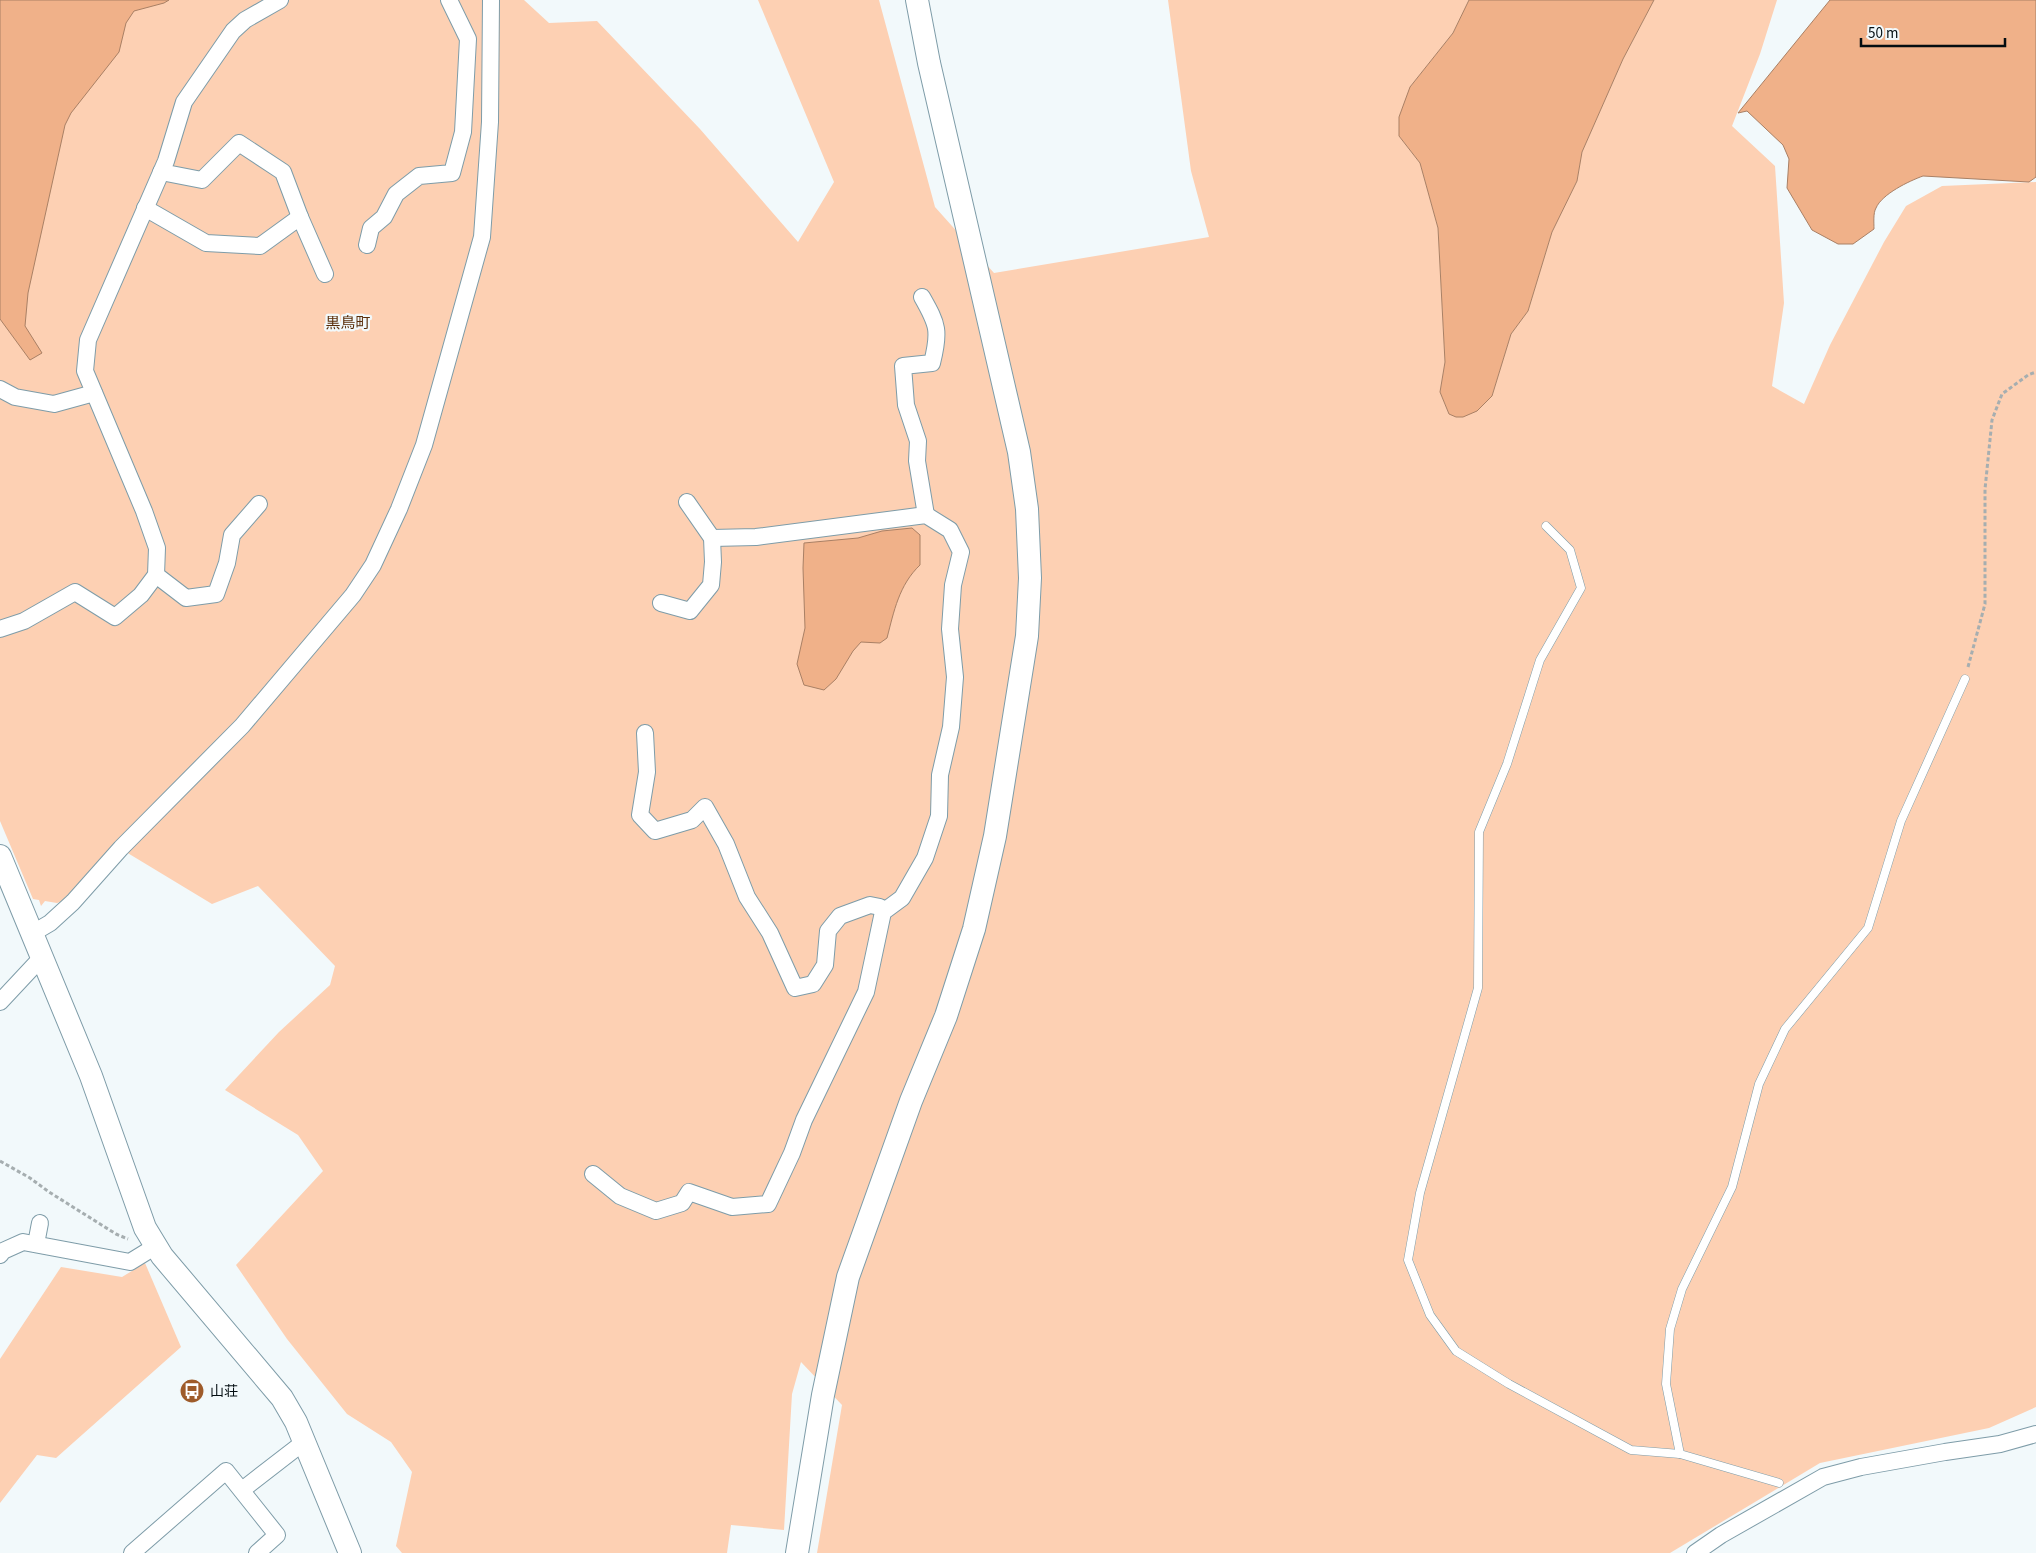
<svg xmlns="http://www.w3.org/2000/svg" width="2036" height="1553" font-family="'Source Sans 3','Noto Sans JP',sans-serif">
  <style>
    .green { fill: #fdd0b3 }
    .water { fill: #f0b189; stroke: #a98065 }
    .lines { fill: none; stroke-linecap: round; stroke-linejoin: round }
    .lane-casing { stroke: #7e9ca8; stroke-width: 9 }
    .street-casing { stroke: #7e9ca8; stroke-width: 18 }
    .secondary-casing { stroke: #7e9ca8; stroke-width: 24 }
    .path { stroke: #a6aeb0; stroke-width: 3; stroke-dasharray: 4 2.5; stroke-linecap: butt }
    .lane { stroke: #fff; stroke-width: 8 }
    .street { stroke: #fff; stroke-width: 16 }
    .secondary { stroke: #fff; stroke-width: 22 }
    .labels { text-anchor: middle; stroke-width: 4.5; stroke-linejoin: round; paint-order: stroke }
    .poi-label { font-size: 14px; fill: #030d11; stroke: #f2f9fb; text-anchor: start }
    .neighbourhood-label { font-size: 15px; fill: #592d09; stroke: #f2f9fb }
  </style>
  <rect width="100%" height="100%" fill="#f2f9fb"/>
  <g class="green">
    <polygon points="0,0 524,0 549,23 597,21 700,129 798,242 834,182 758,0 879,0 935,207 994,273 1209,237 1191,171 1168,0 1469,0 1453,33 1410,87 1399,136 1420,163 1438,228 1445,362 1440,392 1449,414 1492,396 1511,334 1528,311 1552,232 1577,181 1582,152 1623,59 1654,0 1777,0 1760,54 1732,126 1775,166 1784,303 1772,386 1804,404 1830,345 1884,242 1906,206 1942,186 2036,182 2036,1407 1989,1428 1820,1463 1670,1553 817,1553 842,1405 801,1362 792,1394 784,1530 731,1525 727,1553 402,1553 396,1546 412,1472 391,1442 347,1414 287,1339 236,1265 323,1171 298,1135 225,1090 279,1032 330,985 335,966 258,886 212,904 121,849 72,898 57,903 45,901 41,906 39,900 33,899 0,821"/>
    <polygon points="145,1263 181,1347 56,1458 37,1455 0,1503 0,1359 61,1267 122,1277"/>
  </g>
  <g class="water">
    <polygon points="0,0 169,0 164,3 134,11 126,23 119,52 71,113 65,125 28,293 25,326 42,353 30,360 0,319"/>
    <polygon points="1469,0 1654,0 1623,59 1582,152 1577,181 1552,232 1528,311 1511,334 1492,396 1477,411 1463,417 1456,417 1449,414 1440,392 1445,362 1438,228 1420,163 1399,136 1399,117 1410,87 1453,33"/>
    <path d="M 1830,0 L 2036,0 L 2036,177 L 2029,182 L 1923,176 C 1909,181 1882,194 1876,208 C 1873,213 1874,223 1874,229 L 1853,244 L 1838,244 L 1812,230 L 1787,188 L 1789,159 L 1783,145 L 1747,111 L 1738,113 Z"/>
    <path d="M 912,528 L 920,535 L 920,565 C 899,585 894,611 887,638 L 880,643 L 861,642 L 853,651 L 836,679 L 824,690 L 804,685 L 797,664 L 805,628 L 803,568 L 804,543 L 858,538 L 882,531 Z"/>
  </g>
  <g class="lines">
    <defs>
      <g id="lane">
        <polyline points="1546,526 1570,550 1581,588 1540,660 1507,764 1479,832 1478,988 1420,1193 1408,1260 1430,1315 1456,1351 1509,1384 1631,1450 1680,1454 1779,1483"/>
        <polyline points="1680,1454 1666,1384 1670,1329 1682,1289 1732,1187 1759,1084 1785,1029 1868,928 1901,821 1965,679"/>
      </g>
      <g id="street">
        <polyline points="161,172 202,180 239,143 283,172 300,217"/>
        <polyline points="145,208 206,243 260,246 300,217 325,274"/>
        <polyline points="367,245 371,228 384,217 396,194 419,176 452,173 463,132 468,39 449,0"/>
        <path d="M 922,297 C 938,325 940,331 932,363 L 903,366 L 906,405 L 918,441 L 917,461 L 926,515"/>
        <polyline points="0,389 15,397 54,404 94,393"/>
        <polyline points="156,575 186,598 216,594 227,563 232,535 259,504"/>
        <polyline points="661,603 690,611 711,585 713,562 712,538 687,502"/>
        <polyline points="0,629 24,621 75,592 115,617 141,595 156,575 157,548 144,511 85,371 88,340 166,161 184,102 233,31 245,20 280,0"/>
        <polyline points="645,733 647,772 640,815 655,831 692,820 705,807 726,844 747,897 770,933 795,988 813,984 825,965 828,931 840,916 870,905 880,907"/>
        <polyline points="33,933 50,923 73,902 121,848 242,726 353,595 373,565 399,509 424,445 482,237 490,122 491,0"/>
        <polyline points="0,1002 43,956"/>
        <polyline points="593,1174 620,1196 656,1211 682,1203 689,1192 732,1207 768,1204 792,1153 804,1120 866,992 883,912 902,898 925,858 939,816 940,775 951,727 955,677 950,629 953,585 961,552 950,530 926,515 756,537 712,538"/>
        <polyline points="36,1244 40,1223"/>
        <polyline points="0,1255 3,1251 23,1242 130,1262 156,1246"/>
        <polyline points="242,1490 304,1442"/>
        <polyline points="132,1553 226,1471 277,1535 257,1553"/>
        <polyline points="1695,1553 1721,1535 1823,1477 1861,1467 1945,1452 2000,1444 2036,1434"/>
      </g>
      <g id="secondary">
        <polyline points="0,856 91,1076 145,1228 162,1256 282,1398 296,1422 350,1553"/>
        <polyline points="797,1553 823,1395 848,1277 911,1101 946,1016 974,929 995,836 1027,636 1030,578 1027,509 1019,452 929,63 917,0"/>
      </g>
    </defs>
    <use href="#lane" class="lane-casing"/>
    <use href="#street" class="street-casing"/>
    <use href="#secondary" class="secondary-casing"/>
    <g class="path">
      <polyline points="1968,667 1985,604 1985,489 1992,420 2002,394 2028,375 2036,372"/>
      <polyline points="0,1161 30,1178 49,1192 116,1234 128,1239"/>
    </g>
    <use href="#lane" class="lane"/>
    <use href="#street" class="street"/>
    <use href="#secondary" class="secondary"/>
  </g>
  <defs>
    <symbol id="bus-disc" viewBox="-11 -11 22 22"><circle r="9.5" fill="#9e5b2a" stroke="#f2f9fb"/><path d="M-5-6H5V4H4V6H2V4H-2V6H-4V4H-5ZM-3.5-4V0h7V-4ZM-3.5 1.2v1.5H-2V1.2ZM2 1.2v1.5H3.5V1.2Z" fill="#fff"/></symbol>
  </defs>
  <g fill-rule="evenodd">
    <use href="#bus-disc" x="178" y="1377" width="28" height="28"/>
  </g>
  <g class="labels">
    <g class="poi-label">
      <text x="210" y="1396">山荘</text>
    </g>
    <g class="neighbourhood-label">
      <text x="348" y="328">黒鳥町</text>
    </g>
  </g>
  <path d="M1861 38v8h144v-8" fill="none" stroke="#030d11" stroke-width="2.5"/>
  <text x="1868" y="38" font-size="15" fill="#030d11" stroke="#f2f9fb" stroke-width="4" paint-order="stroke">50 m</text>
</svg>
